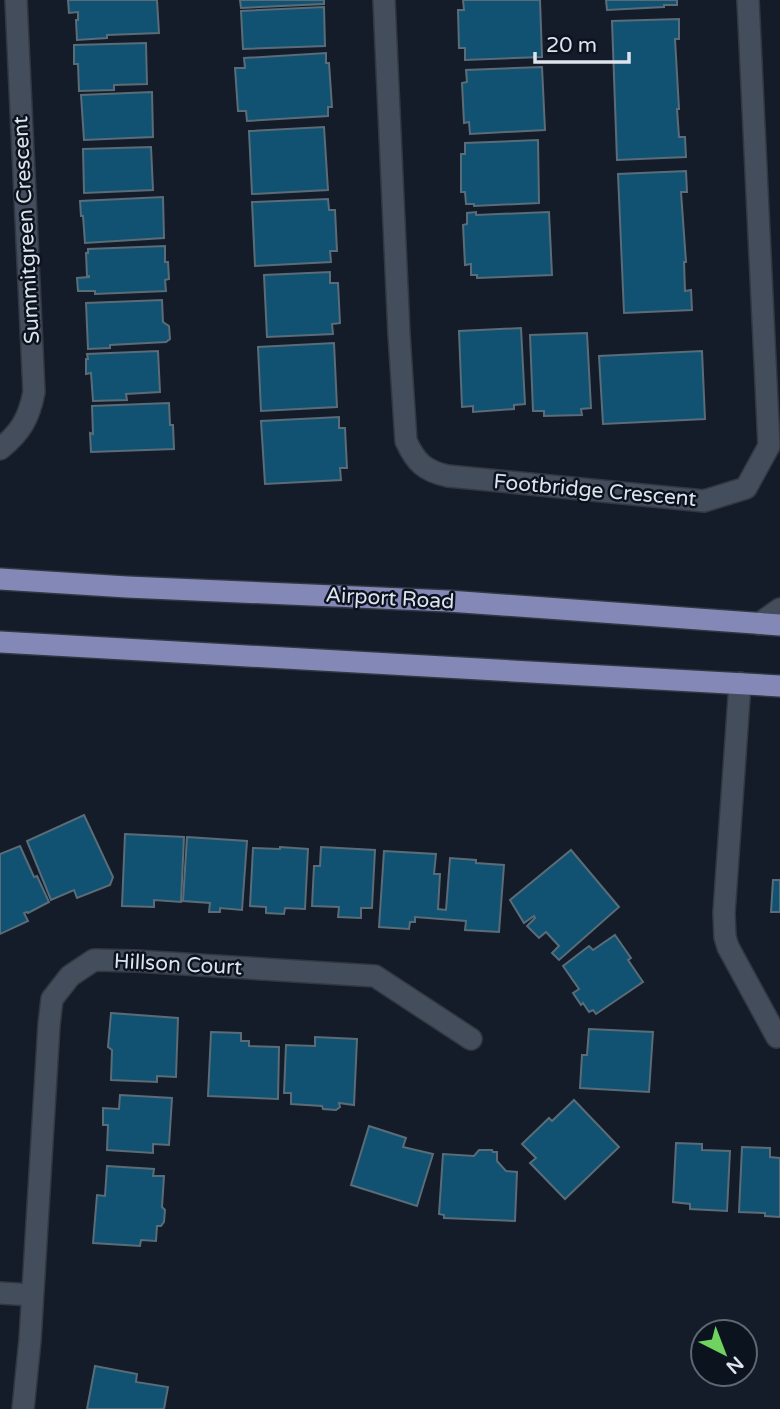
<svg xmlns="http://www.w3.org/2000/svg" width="780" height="1409" font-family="'Varela Round',sans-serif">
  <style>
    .building { fill: #115272; stroke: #5a6c77; stroke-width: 2 }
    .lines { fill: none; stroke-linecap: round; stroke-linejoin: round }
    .minor-casing { stroke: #323841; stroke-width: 24 }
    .major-casing { stroke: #323841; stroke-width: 24 }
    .minor { stroke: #444d5c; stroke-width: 21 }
    .major { stroke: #8388b7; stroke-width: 21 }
    .labels { text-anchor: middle; stroke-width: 5; stroke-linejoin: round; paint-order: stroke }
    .street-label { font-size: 21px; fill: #dee4ed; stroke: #0b131f }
  </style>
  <rect width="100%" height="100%" fill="#141c29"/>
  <g class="building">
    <polygon points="68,0 157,0 159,33 107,35 107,38 77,40 76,20 78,20 78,12 69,13"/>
    <polygon points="240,0 324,0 324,4 241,8"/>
    <polygon points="463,0 540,0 542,57 465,60 465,48 459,48 458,10 464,10"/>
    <polygon points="606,0 677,0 677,5 664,5 664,7 607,10"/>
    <polygon points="324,7 325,46 243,49 241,11"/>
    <polygon points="679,19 679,39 675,39 679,109 677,109 679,137 685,137 686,157 617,160 612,21"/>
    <polygon points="146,43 147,84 114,85 114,90 79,91 78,64 74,64 74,45"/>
    <polygon points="326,53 326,63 329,63 332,107 328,107 328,116 247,121 246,111 238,111 235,68 245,68 244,58"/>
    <polygon points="542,67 545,130 470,134 469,122 464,123 462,83 467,82 466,70"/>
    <polygon points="152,92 153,137 84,140 81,95"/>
    <polygon points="324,127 328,190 252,194 249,131"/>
    <polygon points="538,140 539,203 474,206 474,204 466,204 465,192 461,192 461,154 465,154 465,143"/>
    <polygon points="151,147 153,190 84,193 83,149"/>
    <polygon points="686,171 687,192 681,192 686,262 684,262 685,291 691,290 692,310 624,313 618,174"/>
    <polygon points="163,197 164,238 85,243 83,216 81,216 80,201"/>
    <polygon points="328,199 329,210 335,210 337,251 330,251 331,262 255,266 252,202"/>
    <polygon points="476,212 476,215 549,212 552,275 477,278 477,275 471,275 471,264 465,265 463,225 467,224 467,213"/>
    <polygon points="165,246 165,262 168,262 169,279 165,280 166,291 95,294 95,291 78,291 77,278 89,277 89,276 87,276 86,253 88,253 88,249"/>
    <polygon points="330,272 330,283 338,283 340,323 332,324 333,334 267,337 264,275"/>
    <polygon points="162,300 163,322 169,326 170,339 166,342 110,345 110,348 88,349 86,303"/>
    <polygon points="521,328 525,404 514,405 514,409 473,412 473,406 462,407 459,331"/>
    <polygon points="587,333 591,408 581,409 582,415 544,416 544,411 533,411 530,335"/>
    <polygon points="334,343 337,407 261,411 258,347"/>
    <polygon points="158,351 160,392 126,394 127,400 93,401 91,373 86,374 86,359 88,359 87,354"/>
    <polygon points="702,351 705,419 603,424 599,356"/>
    <polygon points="169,403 170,425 173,425 174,449 91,452 90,433 93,434 92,406"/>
    <polygon points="339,417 339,428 345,428 347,468 340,468 341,480 265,484 261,421"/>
    <polygon points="84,815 113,877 110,885 77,898 74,890 51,900 27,841"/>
    <polygon points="125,834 184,837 181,902 154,900 154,907 122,906"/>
    <polygon points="187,837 247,841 242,910 220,908 220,912 209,912 210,903 183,901"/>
    <polygon points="20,846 34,877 37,876 49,902 28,913 27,912 24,913 28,921 0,934 0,854"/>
    <polygon points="280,847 308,849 305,909 285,908 284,914 266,913 266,907 250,906 253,848 280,849"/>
    <polygon points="321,847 375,850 372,908 361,908 361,918 338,917 339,907 312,906 314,866 320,866"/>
    <polygon points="571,850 619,907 559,960 552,953 559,946 546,932 539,938 527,926 535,918 534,916 524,923 510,900"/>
    <polygon points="384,851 436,854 434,874 440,874 438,909 446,910 450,858 476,860 476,863 504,865 499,932 465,930 466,921 415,917 415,922 410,922 409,929 379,927"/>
    <polygon points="773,880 780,880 780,912 771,912"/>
    <polygon points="615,935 631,958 628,960 643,982 596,1014 593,1010 589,1012 583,1003 581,1005 573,993 579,989 563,966 589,946 593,950"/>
    <polygon points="111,1013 178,1018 176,1077 157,1076 157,1082 111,1080 112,1050 108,1047"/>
    <polygon points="589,1029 653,1032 649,1092 580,1088 582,1055 587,1055"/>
    <polygon points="211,1032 241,1033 241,1041 249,1041 249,1046 279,1047 278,1099 208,1096"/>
    <polygon points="315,1037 357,1039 354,1105 339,1103 340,1107 336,1110 323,1109 322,1106 291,1104 291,1093 284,1093 286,1045 315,1046"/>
    <polygon points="120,1095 172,1098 169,1145 153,1144 153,1153 107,1150 108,1125 103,1125 103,1108 119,1109"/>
    <polygon points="574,1100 619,1147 565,1199 530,1163 536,1158 522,1144 549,1118 552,1121"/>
    <polygon points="369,1126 406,1138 403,1147 433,1154 417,1206 351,1185"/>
    <polygon points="676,1143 702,1144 702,1150 730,1151 727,1211 690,1209 690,1204 673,1202"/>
    <polygon points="742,1147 770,1148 770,1157 780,1158 780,1217 765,1216 765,1213 739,1212"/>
    <polygon points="479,1150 492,1150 493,1152 497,1152 497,1161 506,1171 517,1172 515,1221 444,1218 444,1215 439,1214 443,1154 474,1156"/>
    <polygon points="107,1166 154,1169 153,1176 164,1176 162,1207 165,1210 164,1222 161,1226 157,1226 156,1241 141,1240 140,1246 93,1243 97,1195 105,1196"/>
    <polygon points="95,1366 137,1374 136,1382 168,1387 164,1409 87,1409"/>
  </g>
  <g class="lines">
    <defs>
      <g id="minor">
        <path d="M 384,0 L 399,334 L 406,441 C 416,463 425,471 448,476 L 704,501 L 746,488 L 769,446 L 748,0"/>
        <path d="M 0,449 C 21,432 29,418 34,392 L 16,0"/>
        <polyline points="759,624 780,609"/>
        <polyline points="740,683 724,913 725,937 728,947 777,1037 780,1036"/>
        <polyline points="0,1293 32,1295"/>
        <polyline points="23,1409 30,1340 49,1025 52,999 70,976 94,960 136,961 375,976 471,1039"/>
      </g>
      <g id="major">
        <polyline points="0,579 127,587 448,601 780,625"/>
        <polyline points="0,642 780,686"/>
      </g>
    </defs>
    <use href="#minor" class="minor-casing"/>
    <use href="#major" class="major-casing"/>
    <use href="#minor" class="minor"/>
    <use href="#major" class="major"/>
  </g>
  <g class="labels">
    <g class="street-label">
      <text transform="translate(26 230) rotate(-93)" y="7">Summitgreen Crescent</text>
      <text transform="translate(595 490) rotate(5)" y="7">Footbridge Crescent</text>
      <text transform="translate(390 598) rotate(3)" y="7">Airport Road</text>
      <text transform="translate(178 964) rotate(3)" y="7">Hillson Court</text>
    </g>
  </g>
  <g transform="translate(724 1353) rotate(138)"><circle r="33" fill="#0b131f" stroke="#5f6771" stroke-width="2"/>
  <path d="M0-5L12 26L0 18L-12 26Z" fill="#70d35f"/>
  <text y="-10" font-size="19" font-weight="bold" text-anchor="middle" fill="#dee4ed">N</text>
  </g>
  <path d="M535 52v10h94v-10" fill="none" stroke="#dee4ed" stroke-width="3.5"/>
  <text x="546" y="52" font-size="21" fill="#dee4ed" stroke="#0b131f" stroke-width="5" paint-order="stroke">20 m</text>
</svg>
